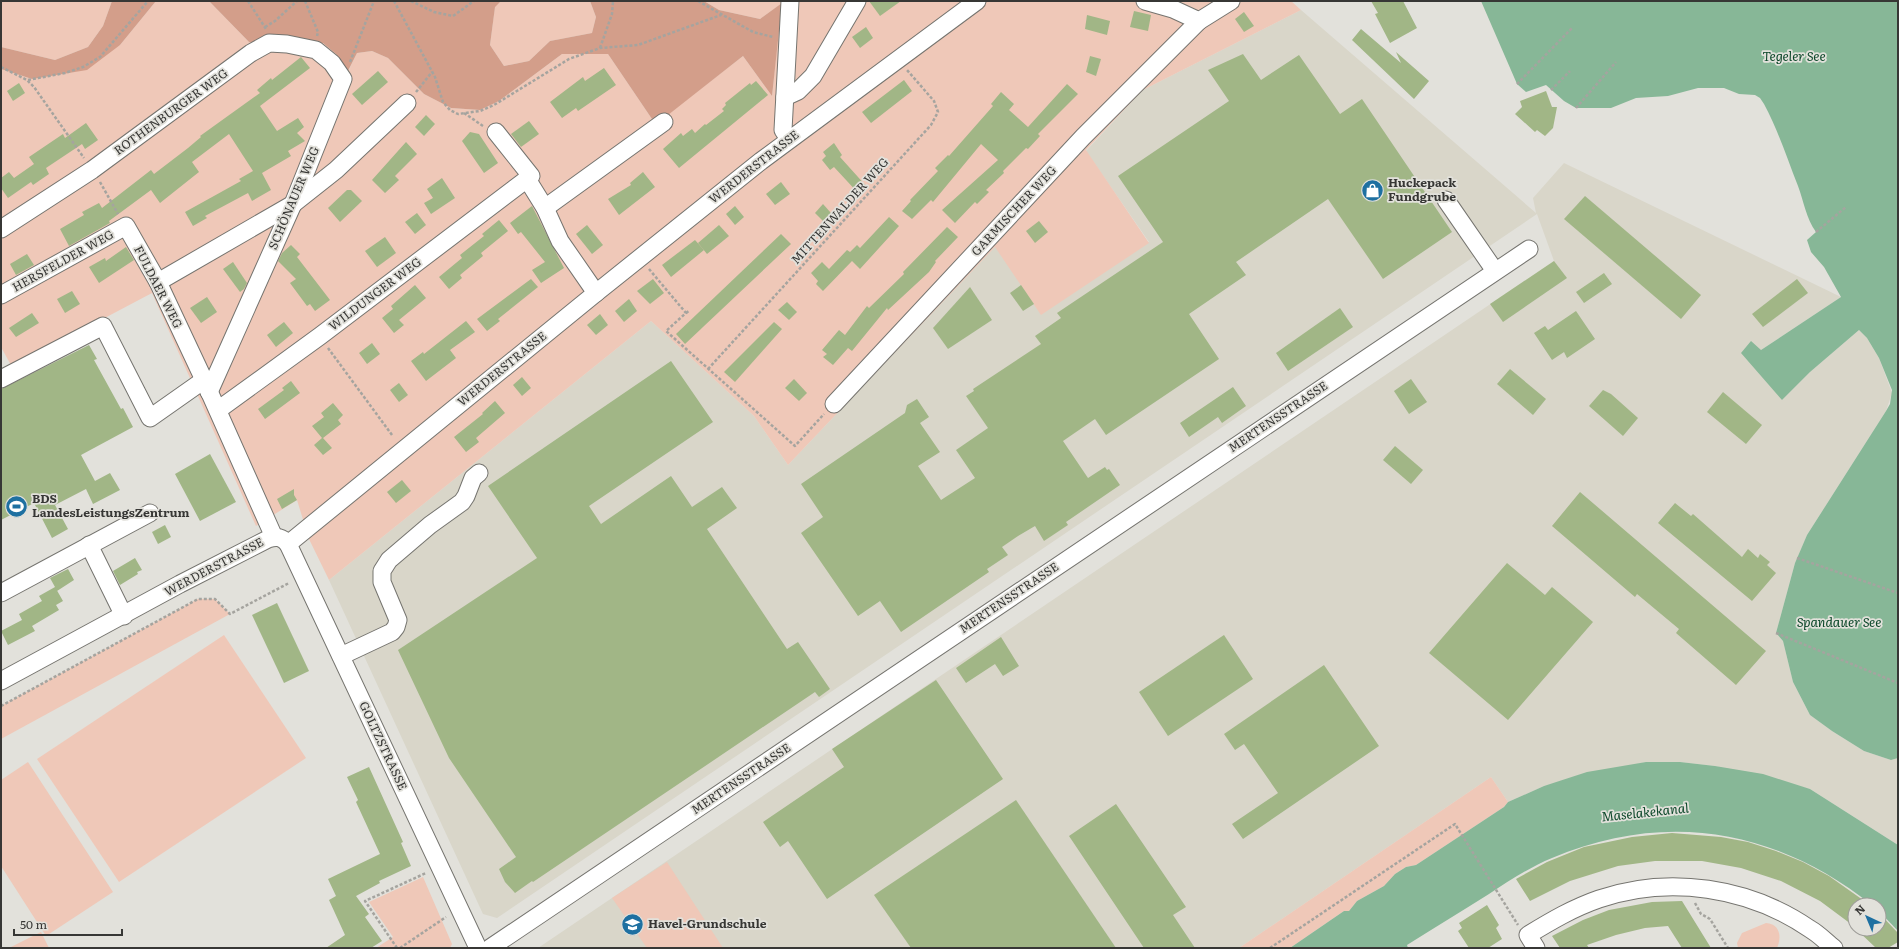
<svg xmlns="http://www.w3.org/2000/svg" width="1899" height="949" font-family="Literata,serif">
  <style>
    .built { fill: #d9d6c9 }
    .green { fill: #efc8b8 }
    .forest { fill: #d39e8a }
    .water { fill: #87b797 }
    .building { fill: #a1b686 }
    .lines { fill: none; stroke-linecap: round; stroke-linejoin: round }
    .minor-casing { stroke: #75746f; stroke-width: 19 }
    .path { stroke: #a5a49f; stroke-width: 2.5; stroke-dasharray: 3 2; stroke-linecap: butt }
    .minor { stroke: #fff; stroke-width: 17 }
    .labels { text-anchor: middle; stroke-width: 3.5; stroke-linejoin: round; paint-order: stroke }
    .street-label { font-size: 12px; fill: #373735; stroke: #e2e1db }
    .poi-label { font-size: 12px; font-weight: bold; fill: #373735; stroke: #e2e1db; text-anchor: start }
    .water-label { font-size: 13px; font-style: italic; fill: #0b4729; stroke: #e2e1db }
  </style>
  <rect width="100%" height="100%" fill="#e2e1db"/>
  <polygon class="built" points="1301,10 1536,213 1533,198 1564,163 1841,297 1761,350 1782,400 1811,371 1859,330 1867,338 1879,358 1892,393 1886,411 1807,535 1795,563 1776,633 1783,641 1793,682 1810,715 1832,731 1864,751 1891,760 1898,758 1898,845 1810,789 1715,766 1680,762 1646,762 1544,786 1508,802 1491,777 1239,948 538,948 1554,261 1537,214 497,918 483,914 329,580 651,321 754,416 788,465 995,247 1149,242 1086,151 1143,90"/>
  <g class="green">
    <polygon points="1,1 112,1 103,26 88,47 55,60 1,47"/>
    <polygon points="156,1 209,1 249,42 254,43 323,43 336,54 341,63 345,78 357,53 372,51 388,58 424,94 451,108 480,110 499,101 562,54 608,54 652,119 667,115 743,56 772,96 781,4 760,19 719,10 704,1 1291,1 1301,10 1143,90 1086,150 1149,243 1041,315 995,247 788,465 754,416 651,321 329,580 309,539 297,500 256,526 152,293 12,367 1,347 1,69 32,79 120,45"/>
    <polygon points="501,1 590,1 596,17 592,33 550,41 529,61 504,66 490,45 495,6"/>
    <polygon points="198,599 215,599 230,614 1,739 1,706"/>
    <polygon points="224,635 306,758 119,882 37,759"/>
    <polygon points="28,762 113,892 46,936 1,866 1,780"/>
    <polygon points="1491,777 1508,802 1504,807 1416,865 1406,867 1395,874 1384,886 1357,901 1349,911 1344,911 1290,948 1239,948"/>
    <polygon points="667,862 723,948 647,948 612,898"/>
    <polygon points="423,877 452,944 450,948 376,948 393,937 369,902"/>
    <path d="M 1766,923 C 1780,924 1782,937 1777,948 L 1738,948 L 1737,943 L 1742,933 Z"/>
    <polygon points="41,932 49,948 9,948"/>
  </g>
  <g class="forest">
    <polygon points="112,1 156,1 120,45 87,70 32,79 1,69 1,47 55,60 88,47 103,26"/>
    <polygon points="209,1 501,1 495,7 490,45 504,66 529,61 550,41 592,33 596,17 590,1 704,1 719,10 760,19 782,3 772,96 743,56 668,115 668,117 652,119 608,54 562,54 499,101 480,110 451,108 424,94 388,58 372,51 357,53 344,79 341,63 336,54 323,43 254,43 249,42"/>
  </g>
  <g class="water">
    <path d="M 1481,1 L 1898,1 L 1898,758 L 1891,760 L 1864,751 L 1832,731 L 1810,715 L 1793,682 L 1783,641 L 1776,633 L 1795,563 L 1807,535 L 1886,411 L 1890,404 L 1892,390 L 1879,358 L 1867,338 L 1859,330 L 1810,372 L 1782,400 L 1741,353 L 1751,341 L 1761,350 L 1841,297 L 1824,267 L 1811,252 L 1807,240 L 1816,232 C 1806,218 1804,202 1798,186 C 1787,158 1778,130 1764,104 L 1760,98 L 1755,95 L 1739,94 L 1724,88 L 1698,88 L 1668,96 L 1636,98 L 1611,108 L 1576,108 L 1564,101 L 1546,85 L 1526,92 L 1517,84 Z"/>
    <path d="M 1646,762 L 1680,762 L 1715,766 L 1763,774 L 1810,789 L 1898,845 L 1898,931 L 1879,911 L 1879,905 L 1872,905 C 1776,829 1666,810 1552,858 C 1530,867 1509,881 1489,894 C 1462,911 1434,928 1407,945 L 1408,948 L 1290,948 L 1344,911 L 1349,911 L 1357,901 L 1384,886 L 1395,874 L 1406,867 L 1416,865 L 1504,807 L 1508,802 L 1544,786 L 1587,772 Z"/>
  </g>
  <g class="building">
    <polygon points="869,1 901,1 880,16"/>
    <polygon points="1371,1 1403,1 1417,28 1390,43 1375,14 1378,13"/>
    <polygon points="1134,11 1151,15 1148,31 1130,27"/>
    <polygon points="1244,12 1254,26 1244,32 1235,19"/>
    <polygon points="1087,15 1110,21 1107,35 1085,29"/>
    <polygon points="866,27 873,38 860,48 852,37"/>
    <polygon points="1361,29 1401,63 1396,52 1429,81 1414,99 1352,40"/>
    <polygon points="1243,54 1261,80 1299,55 1340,114 1362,99 1452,232 1383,279 1328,199 1236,262 1246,275 1189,314 1219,359 1106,435 1095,419 1063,441 1088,478 1105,467 1107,470 1109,469 1120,485 1066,522 1068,525 1044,541 1035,526 1018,536 1002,547 1008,555 987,569 989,572 901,632 880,601 858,616 801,533 823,517 801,484 905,413 907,405 917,399 929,417 920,423 940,452 918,466 941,500 975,478 956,450 988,428 966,396 974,391 973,389 1041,344 1035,336 1061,318 1057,313 1163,242 1118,176 1229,101 1208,70"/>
    <polygon points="1090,56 1101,59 1096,76 1086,72"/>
    <polygon points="301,57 310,68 260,106 277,131 298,118 304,127 297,133 305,141 288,151 291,156 262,173 271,190 252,201 248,193 205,216 207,218 193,226 185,212 241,181 239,179 253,171 229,134 192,162 199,172 160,203 151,190 109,221 110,223 69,246 60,229 84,215 82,212 99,203 102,208 151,170 154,174 188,148 201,137 200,136 260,93 257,90 271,78 272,80"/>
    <polygon points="604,68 616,85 578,111 576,108 562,118 550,102 583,77 585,81"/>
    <polygon points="378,71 388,82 362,105 352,94"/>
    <polygon points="904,80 912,91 871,123 862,112"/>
    <polygon points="756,81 768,95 679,168 663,149 681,133 683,136 692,129 695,133 705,124 706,125 724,111 722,109 726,105 725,103 750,83 751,85"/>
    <polygon points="19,83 25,93 13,101 7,91"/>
    <polygon points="1067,84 1078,94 1038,134 1040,136 1028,149 1026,148 1003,171 1004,173 986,190 989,192 977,204 975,202 955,223 942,210 998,160 981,144 933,202 931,200 912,219 902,211 911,201 910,200 938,171 935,168 948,155 949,156 993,106 991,104 1001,92 1014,104 1009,110 1028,127"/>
    <polygon points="1546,91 1552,107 1557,107 1553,128 1545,136 1537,130 1535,132 1515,114 1522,107 1520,101"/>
    <polygon points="426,115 435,124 424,136 415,127"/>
    <polygon points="529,121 539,134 521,147 511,134"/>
    <polygon points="86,123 98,140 85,149 82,144 46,168 49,174 33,185 31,182 8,198 1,188 1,178 9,172 14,178 34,164 29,157 63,134 65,138"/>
    <polygon points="470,132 479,134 498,163 484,173 462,141"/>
    <polygon points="406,142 417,154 395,176 399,180 385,193 372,180"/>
    <polygon points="834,143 842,155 840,157 867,187 859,194 834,167 830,170 822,160 826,156 823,152"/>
    <polygon points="643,172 655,187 619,215 608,199 631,185 630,183"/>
    <polygon points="442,178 455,198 431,214 424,203 433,198 427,189"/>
    <polygon points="781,182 790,194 775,205 766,194"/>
    <polygon points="347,190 351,190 362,201 340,222 328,208"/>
    <polygon points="1585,196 1701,295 1681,319 1564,219"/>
    <polygon points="823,204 831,213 823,221 815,213"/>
    <polygon points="532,206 564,268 541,283 532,270 545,262 521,232 518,234 510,223"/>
    <polygon points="735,206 744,217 735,225 726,214"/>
    <polygon points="417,213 426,225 415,234 405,222"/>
    <polygon points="889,217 899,226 860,269 852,261 823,291 816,284 818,281 811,273 822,262 829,269 847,250 850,252 857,245 860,248"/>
    <polygon points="499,220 508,231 481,253 483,256 460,275 462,278 449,289 439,277 462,258 460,255 484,236 482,234"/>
    <polygon points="1039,221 1048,232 1035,243 1026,231"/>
    <polygon points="587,225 603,245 592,254 576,234"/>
    <polygon points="719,225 729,236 707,254 698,243"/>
    <polygon points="947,227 958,237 935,261 936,262 929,272 888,310 887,308 852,351 848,348 833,365 823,357 827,354 822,350 839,330 845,335 867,306 869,308 904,274 903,272"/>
    <polygon points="781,234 791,244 685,344 676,334"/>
    <polygon points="385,237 396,253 377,267 365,251"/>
    <polygon points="695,240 704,250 671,277 662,265"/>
    <polygon points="291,245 300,254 297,257 330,300 315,311 310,304 307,306 290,283 296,279 278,261 282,253"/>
    <polygon points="126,247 134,260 99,283 89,267 105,258 106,261"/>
    <polygon points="27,254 34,265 16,275 10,264"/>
    <polygon points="1554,261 1567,278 1503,322 1490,304"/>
    <polygon points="233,262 247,283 244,289 240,292 223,269"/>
    <polygon points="1604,273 1612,284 1584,303 1576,292"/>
    <polygon points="531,279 538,287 498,319 500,321 487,331 477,319"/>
    <polygon points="653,279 664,293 650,304 637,291"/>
    <polygon points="1797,279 1808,293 1763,327 1752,314"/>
    <polygon points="415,285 426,298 399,320 404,325 394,333 382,318 393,309 391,306"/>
    <polygon points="1021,285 1034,304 1023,311 1010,293"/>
    <polygon points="970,287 992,320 948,349 933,328"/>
    <polygon points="72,291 80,304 65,313 57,299"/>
    <polygon points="207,297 217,312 201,323 190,308"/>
    <polygon points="629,299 637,311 624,322 615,311"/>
    <polygon points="787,302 797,312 789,320 778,310"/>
    <polygon points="1340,308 1353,327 1288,371 1276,353"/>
    <polygon points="1576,311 1595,339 1567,358 1564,352 1552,360 1534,333 1545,326 1548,330"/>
    <polygon points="32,313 39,323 16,337 9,328"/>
    <polygon points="600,314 608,325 596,335 587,325"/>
    <polygon points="466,321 475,332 450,350 456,358 426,381 411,361 423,352 424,354"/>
    <polygon points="284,322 293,333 276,347 267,335"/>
    <polygon points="774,322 782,329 735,382 724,372"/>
    <polygon points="372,343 380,354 367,364 359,353"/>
    <polygon points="89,345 97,359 94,360 121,409 123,408 133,427 81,455 95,481 110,473 120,490 93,504 86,489 55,505 68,529 52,538 34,503 1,520 1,389"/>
    <polygon points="671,361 713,422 589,506 601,524 671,476 692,507 722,487 737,508 707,529 787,649 798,642 830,689 819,697 815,692 533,882 532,881 515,893 505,882 499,869 516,857 449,758 398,650 537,558 488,486"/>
    <polygon points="1510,369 1546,399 1533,415 1497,384"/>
    <polygon points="522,377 531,388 522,396 513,385"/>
    <polygon points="794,379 807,393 799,401 785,388"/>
    <polygon points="1411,379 1427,402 1409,414 1394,391"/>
    <polygon points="291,381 300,393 265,419 258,409 284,390 282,388"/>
    <polygon points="399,383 408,395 399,402 390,390"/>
    <polygon points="1233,387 1246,406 1222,423 1218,417 1189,437 1180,423"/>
    <polygon points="1603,390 1611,394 1638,418 1623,436 1589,406"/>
    <polygon points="1723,392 1762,425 1746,444 1707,412"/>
    <polygon points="495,401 505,413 476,438 479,442 466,452 454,437 483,414 482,413"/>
    <polygon points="333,403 343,415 338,420 341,424 323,438 332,448 323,455 314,445 322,438 312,426 324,417 321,413"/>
    <polygon points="1395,446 1423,470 1411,484 1383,460"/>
    <polygon points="210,454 236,502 200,521 175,474"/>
    <polygon points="402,480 411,491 396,503 387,492"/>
    <polygon points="294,489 294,495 297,500 282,509 277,499"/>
    <polygon points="1580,492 1766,651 1736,685 1676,633 1679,629 1637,594 1635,597 1552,526"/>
    <polygon points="1675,503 1691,516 1693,514 1742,557 1748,549 1758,558 1760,554 1770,562 1767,565 1776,573 1752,601 1658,523"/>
    <polygon points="165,525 171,537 158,544 152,532"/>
    <polygon points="135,558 142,570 137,572 138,574 120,585 113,571"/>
    <polygon points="1507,563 1545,595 1552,587 1593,622 1508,720 1429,653"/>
    <polygon points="68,569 74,580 57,591 55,587 63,601 56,605 59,610 32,626 35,631 8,645 1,631 22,620 19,614 42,601 39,596 55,587 50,578"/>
    <polygon points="277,603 309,671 284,683 252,615"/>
    <polygon points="1224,635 1253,679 1168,736 1139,692"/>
    <polygon points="1001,637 1019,666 1003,676 995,664 966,683 956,668"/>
    <polygon points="1324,665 1379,746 1243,839 1232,824 1278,793 1244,744 1235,750 1224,734"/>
    <polygon points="936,680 1003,779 827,899 788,841 780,847 763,822 844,767 832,749"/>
    <polygon points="369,767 403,842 401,843 411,866 379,881 380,883 356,896 369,914 365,917 382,941 371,948 326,948 345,935 329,900 336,896 328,879 380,854 356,802 358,800 347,777"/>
    <polygon points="1016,800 1116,948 911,948 874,895"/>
    <polygon points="1116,804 1186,907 1173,915 1195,948 1144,948 1069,836"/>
    <polygon points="1672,833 1721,837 1748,842 1776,851 1803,862 1829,876 1870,905 1855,905 1855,927 1820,901 1781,881 1741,868 1702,861 1655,861 1618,866 1570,881 1530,901 1516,879 1547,862 1584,847 1632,837"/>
    <polygon points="1682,901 1711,948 1682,948 1668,926 1645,928 1616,935 1587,945 1589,948 1560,948 1552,936 1583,920 1609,910 1652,902"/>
    <polygon points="1487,905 1499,925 1496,928 1502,939 1488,948 1469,948 1458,931 1462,928 1459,923"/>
    <polygon points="1879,913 1898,933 1898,942 1888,948 1876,948 1856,929 1879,929"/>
  </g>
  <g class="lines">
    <defs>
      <g id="minor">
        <polyline points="1145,1 1173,9 1199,21 1231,1"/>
        <polyline points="785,97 798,91 813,76 857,1"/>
        <polyline points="789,139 783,130 790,1"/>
        <polyline points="527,179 545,208 560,241 596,293"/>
        <polyline points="1446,200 1495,271"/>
        <polyline points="545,208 664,122"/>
        <polyline points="1,229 92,170 251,53 269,43 287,44 316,50 332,63 343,79 293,204 209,392"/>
        <polyline points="158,282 293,204 336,170 407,103"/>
        <polyline points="1,295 126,226 158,282 204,380 274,537"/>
        <polyline points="1,379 103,326 150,418 204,380"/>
        <polyline points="834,404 1083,137 1199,21"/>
        <polyline points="218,410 320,336 531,176 496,132"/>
        <polyline points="288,544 596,293 761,161 977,1"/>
        <polyline points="89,545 124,616"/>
        <polyline points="1,593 150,513"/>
        <polyline points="341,656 392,632 396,627 398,620 382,582 382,571 389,560 430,525 462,502 466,496 473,478 479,473"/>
        <path d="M 1,681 L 180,584 L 268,539 C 277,536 282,537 288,544 L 478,948"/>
        <polyline points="490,948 1529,249"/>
        <path d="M 1536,948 L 1528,935 C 1551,921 1573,908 1599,899 C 1669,875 1749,887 1810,929 C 1819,934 1826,942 1834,948"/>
      </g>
    </defs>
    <use href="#minor" class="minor-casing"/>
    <g class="path">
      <polyline points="248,1 266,29"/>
      <polyline points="305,1 318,32 317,36"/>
      <polyline points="394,1 435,77 443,102 450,110 458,114 480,111 494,105 569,59 600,48 638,45 721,15"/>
      <polyline points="411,1 434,12 453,16 474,1"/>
      <polyline points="698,1 753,32 773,37"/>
      <polyline points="265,27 275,21 297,1"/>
      <polyline points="600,48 612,14 613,1"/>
      <polyline points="350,62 374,1"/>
      <polyline points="1,67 27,80 34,87 84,158"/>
      <polyline points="28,80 65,73 83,67 100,57 148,1"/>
      <polyline points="1517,84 1573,27"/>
      <polyline points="1551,90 1570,71"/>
      <polyline points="416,92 432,72"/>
      <polyline points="1576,108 1616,62"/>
      <polyline points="464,113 483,126"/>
      <polyline points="100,182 118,214"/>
      <polyline points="1816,232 1846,207"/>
      <polyline points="649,269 686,313 666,331 795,446 824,414"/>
      <polyline points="686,313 690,310"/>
      <polyline points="328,348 392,435"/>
      <polyline points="708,369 931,125 938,112 934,101 907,70"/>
      <polyline points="1797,558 1898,593"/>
      <polyline points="1776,633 1898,683"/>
      <polyline points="1,706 198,599 215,599 230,614 289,583"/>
      <polyline points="1695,903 1701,914 1710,919 1728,948"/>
      <polyline points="397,948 365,901 426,873"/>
      <polyline points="400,948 446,917"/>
      <polyline points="1270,948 1455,824 1518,925"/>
    </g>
    <use href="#minor" class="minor"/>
  </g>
  <defs>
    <symbol id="shop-disc" viewBox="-11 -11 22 22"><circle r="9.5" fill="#1e70a1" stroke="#e2e1db"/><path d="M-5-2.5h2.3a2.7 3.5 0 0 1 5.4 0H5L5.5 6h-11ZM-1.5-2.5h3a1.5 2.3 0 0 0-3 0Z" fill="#fff"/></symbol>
    <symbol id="stadium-disc" viewBox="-11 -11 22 22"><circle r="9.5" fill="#1e70a1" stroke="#e2e1db"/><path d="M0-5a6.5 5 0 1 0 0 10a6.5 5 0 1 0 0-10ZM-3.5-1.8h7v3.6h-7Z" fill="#fff"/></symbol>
    <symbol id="school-disc" viewBox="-11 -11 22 22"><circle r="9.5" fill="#1e70a1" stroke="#e2e1db"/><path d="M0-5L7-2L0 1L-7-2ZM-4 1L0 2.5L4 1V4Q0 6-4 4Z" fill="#fff"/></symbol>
  </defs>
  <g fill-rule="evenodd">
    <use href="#shop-disc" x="1360" y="178" width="25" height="25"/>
    <use href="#stadium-disc" x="4" y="494" width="25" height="25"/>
    <use href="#school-disc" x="620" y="912" width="25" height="25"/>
  </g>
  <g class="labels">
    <g class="street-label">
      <text transform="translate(171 112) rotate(-36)" y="4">ROTHENBURGER WEG</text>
      <text transform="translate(754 167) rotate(-38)" y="4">WERDERSTRASSE</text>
      <text transform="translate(294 198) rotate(-67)" y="4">SCHÖNAUER WEG</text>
      <text transform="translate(840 211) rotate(-48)" y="4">MITTENWALDER WEG</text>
      <text transform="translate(1014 211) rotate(-47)" y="4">GARMISCHER WEG</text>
      <text transform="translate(63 261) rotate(-29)" y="4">HERSFELDER WEG</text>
      <text transform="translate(158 287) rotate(63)" y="4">FULDAER WEG</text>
      <text transform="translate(375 294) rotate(-37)" y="4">WILDUNGER WEG</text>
      <text transform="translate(502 369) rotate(-39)" y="4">WERDERSTRASSE</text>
      <text transform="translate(1278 417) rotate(-34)" y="4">MERTENSSTRASSE</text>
      <text transform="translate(214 567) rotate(-28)" y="4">WERDERSTRASSE</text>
      <text transform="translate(1009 598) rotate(-34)" y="4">MERTENSSTRASSE</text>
      <text transform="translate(383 746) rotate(65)" y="4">GOLTZSTRASSE</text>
      <text transform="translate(741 779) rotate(-34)" y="4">MERTENSSTRASSE</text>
    </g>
    <g class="poi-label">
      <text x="1388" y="187">Huckepack<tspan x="1388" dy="14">Fundgrube</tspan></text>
      <text x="32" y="503">BDS<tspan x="32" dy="14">LandesLeistungsZentrum</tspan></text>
      <text x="648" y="928">Havel-Grundschule</text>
    </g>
    <g class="water-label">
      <text x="1794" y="61">Tegeler See</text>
      <text x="1839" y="627">Spandauer See</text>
      <text transform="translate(1645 812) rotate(-6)" y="5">Maselakekanal</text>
    </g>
  </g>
  <rect width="1899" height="949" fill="none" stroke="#373735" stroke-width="4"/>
  <g transform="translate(1867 917) rotate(316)"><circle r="19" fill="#e2e1db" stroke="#9e9d99"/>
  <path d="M0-3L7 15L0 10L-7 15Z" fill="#1e70a1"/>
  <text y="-6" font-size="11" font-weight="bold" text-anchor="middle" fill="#373735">N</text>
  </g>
  <path d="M14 929v6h108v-6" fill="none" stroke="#373735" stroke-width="2"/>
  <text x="20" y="929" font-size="12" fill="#373735" stroke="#e2e1db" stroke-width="3" paint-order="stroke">50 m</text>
</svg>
